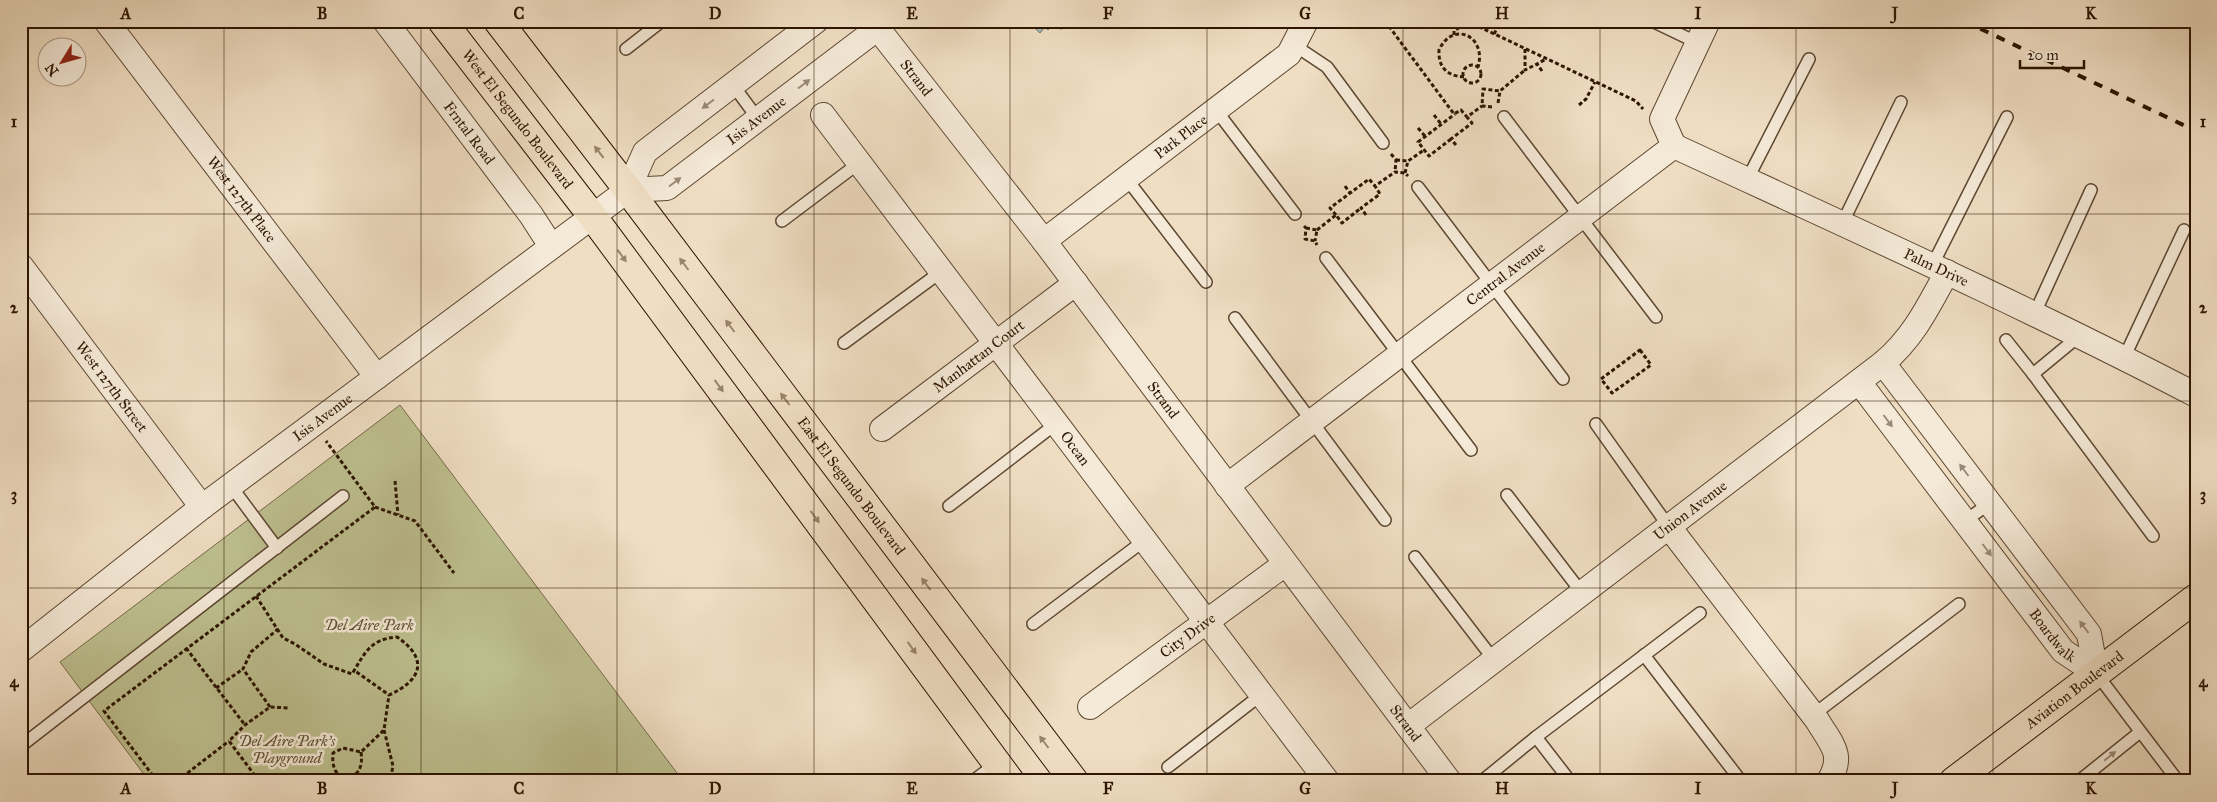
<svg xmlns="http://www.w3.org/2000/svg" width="2217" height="802" font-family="'IM FELL Great Primer',serif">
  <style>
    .green { fill: #bec090; stroke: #756a48 }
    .water { fill: #9fb9be; stroke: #717772 }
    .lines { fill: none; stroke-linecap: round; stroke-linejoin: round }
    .lane-casing { stroke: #5d4731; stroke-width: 14 }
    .street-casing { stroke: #5d4731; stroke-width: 26 }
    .primary-casing { stroke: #2c1500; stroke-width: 30 }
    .path { stroke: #2c1500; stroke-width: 3; stroke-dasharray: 4 2.5; stroke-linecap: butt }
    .lane { stroke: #f5ead8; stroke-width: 11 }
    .street { stroke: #f5ead8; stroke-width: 24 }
    .primary { stroke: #f0dec3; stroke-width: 28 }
    .rail { stroke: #2c1500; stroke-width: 4; stroke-dasharray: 9 9; stroke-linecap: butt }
    .oneway { fill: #9b8a77 }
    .oneway2 { fill: #98846b }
    .grid { fill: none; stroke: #2c1500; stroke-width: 1; stroke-opacity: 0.55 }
    .labels { text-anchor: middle; stroke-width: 5; stroke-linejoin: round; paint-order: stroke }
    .street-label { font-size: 15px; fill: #2c1500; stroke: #f5ead8 }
    .park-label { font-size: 15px; font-style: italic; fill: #5f5132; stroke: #f5ead8 }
    .neatline { fill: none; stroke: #2c1500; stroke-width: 2 }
    .grid-label { font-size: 16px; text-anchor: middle; font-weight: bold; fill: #2c1500 }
  </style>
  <rect width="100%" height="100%" fill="#f0dec3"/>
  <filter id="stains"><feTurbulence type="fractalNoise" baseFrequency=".004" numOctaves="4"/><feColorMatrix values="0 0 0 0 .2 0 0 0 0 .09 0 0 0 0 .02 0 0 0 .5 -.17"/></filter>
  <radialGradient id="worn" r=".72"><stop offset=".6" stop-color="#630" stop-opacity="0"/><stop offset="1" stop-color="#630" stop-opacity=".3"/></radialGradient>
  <polygon class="green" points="400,405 683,781 149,781 60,662"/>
  <polygon class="water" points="1027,21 1072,21 1062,29 1051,27 1048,30 1045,27 1040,33"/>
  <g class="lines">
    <defs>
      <g id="lane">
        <polyline points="1652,21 1698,43"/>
        <polyline points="1294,45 1327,67 1383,143"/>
        <polyline points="626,49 662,21"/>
        <polyline points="733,85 758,119"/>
        <polyline points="1216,110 1295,214"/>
        <polyline points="1504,117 1656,317"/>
        <polyline points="1126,178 1206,282"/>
        <polyline points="1747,180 1809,59"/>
        <polyline points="1418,187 1563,379"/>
        <polyline points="782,221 859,163"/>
        <polyline points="1842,224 1901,102"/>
        <polyline points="1326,258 1471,450"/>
        <polyline points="1932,266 2007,117"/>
        <polyline points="2034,315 2091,190"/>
        <polyline points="1235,318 1385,520"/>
        <polyline points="2079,336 2033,374 2153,536"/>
        <polyline points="2006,340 2033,374"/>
        <polyline points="844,343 942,271"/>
        <polyline points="2124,358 2184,230"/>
        <polyline points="1596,424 1669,527"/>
        <polyline points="231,486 277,548"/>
        <polyline points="1507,495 1582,593"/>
        <polyline points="949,506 1057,423"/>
        <polyline points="1965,521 1990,503"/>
        <polyline points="1415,557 1494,660"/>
        <polyline points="1033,624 1145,540"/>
        <polyline points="1644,655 1741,781"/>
        <polyline points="2096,673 2178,781"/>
        <polyline points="1813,715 1959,604"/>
        <polyline points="1536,737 1570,781"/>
        <polyline points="21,746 343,496"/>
        <polyline points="1168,767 1262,694"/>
        <polyline points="973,781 997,763"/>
        <polyline points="1482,781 1536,737 1700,613"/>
        <polyline points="2079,781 2140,732"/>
      </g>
      <g id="street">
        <path id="s1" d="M 106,21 L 377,377"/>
        <path id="s2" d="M 385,21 L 531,215 L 551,246"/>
        <path id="s3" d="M 872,21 L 1044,241 L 1449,781"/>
        <path id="s4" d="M 823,115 L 1327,781"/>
        <path id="s5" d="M 1674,146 C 1849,227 2025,306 2196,395"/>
        <polyline points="1674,146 1662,119 1708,21"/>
        <path id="s6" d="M 628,190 L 667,188 L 878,28"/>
        <path id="s7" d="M 1044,241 L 1289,54 L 1306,21"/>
        <path id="s8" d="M 21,266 L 202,507"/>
        <polyline points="1883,363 2089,634 2096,673"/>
        <path id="s9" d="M 1859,382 L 2063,651 L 2096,673"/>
        <path id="s10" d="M 882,429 L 1076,283"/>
        <path id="s11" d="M 1227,486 L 1674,146"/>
        <path d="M 1669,527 L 1817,720 C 1831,744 1845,754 1829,781"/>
        <path id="s12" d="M 21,650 L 202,507 L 628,190 L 645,152 L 816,21"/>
        <path id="s13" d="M 1090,707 L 1285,564"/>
        <path id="s14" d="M 1408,726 L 1883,363 C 1913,338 1928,307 1947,272"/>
      </g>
      <g id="primary">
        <path id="s15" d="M 442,21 L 593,217 L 1010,781"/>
        <path id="s16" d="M 498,21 L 628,190 L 1074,781"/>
        <path id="s17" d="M 1954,781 L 2196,598"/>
      </g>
    </defs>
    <use href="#lane" class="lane-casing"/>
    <use href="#street" class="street-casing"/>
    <use href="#primary" class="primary-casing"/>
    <g class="path">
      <polyline points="1385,21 1454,114 1461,110 1467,117 1482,106"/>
      <polyline points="1467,21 1636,101 1643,109"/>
      <polyline points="1494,34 1501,21"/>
      <polyline points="1454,35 1454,31 1460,27 1463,21"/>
      <polyline points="1525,49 1525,70 1537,64"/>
      <circle cx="1472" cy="74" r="9"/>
      <polyline points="1542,71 1537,64 1546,59"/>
      <path d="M 1464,77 C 1447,76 1438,67 1439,50 C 1453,20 1487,36 1478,67"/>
      <polyline points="1498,103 1500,91 1525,70"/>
      <polyline points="1579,105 1586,99 1595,82"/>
      <polyline points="1492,107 1482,106 1483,89 1500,91"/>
      <polyline points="1434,115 1441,124"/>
      <polyline points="1418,128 1425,136"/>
      <polyline points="1451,139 1429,156 1418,142 1455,114"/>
      <polyline points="1456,145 1451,139 1472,123 1467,117"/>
      <polyline points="1391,154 1396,160 1395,172"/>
      <polyline points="1396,160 1408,161"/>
      <polyline points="1405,173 1408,161 1424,150"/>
      <polyline points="1345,186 1350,193"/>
      <polyline points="1336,215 1330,208 1369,179 1375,186"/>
      <polyline points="1366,215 1361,208 1380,194 1375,186 1395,172 1405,173 1408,176"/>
      <polyline points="1304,226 1306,228 1305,239 1315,241 1317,245"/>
      <polyline points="1306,228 1317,230 1315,241"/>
      <polyline points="1317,230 1336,215 1342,223 1361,208"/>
      <polygon points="1640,350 1651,365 1612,393 1601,379"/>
      <polyline points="395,481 398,515"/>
      <polyline points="375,507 415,521 454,573"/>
      <path d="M 256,596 L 283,638 L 295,644 L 324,664 L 352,674 C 365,653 370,639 397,637 C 429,659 422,680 389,695 L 355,671"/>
      <polyline points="186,648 245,725"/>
      <polyline points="216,688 243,669"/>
      <polyline points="270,707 243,669 251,652 278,629"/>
      <polyline points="384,730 393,766 390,781"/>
      <path d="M 361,752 C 363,768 359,776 343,779 C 334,772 332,765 333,753 L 343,748 L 361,752 L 384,730 L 389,695"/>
      <polyline points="157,781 104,711 375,507 326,441"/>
      <polyline points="177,781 229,741"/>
      <polyline points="249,781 256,776"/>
      <polyline points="259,781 229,741 245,725 270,707 288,708"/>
    </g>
    <use href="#lane" class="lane"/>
    <use href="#street" class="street"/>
    <use href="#primary" class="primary"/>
    <polyline class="rail" points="1964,21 2196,131"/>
  </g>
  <defs><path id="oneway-solid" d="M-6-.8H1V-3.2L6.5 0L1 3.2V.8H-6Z" transform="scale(1.25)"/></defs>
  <g class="oneway">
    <use href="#oneway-solid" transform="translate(804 84) rotate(-37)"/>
    <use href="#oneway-solid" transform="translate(708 104) rotate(143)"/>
    <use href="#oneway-solid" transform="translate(675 182) rotate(-37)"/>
    <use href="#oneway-solid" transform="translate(1888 421) rotate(53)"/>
    <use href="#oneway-solid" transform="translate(1964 470) rotate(-127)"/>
    <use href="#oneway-solid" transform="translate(1987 550) rotate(53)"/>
    <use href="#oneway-solid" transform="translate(2084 627) rotate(-127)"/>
    <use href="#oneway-solid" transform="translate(2110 756) rotate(-39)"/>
  </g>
  <g class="oneway2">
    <use href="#oneway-solid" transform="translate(599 152) rotate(-128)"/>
    <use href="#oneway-solid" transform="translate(622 256) rotate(54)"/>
    <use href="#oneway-solid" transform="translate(684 264) rotate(-127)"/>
    <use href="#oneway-solid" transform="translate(730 326) rotate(-127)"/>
    <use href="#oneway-solid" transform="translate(719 386) rotate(54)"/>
    <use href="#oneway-solid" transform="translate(785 399) rotate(-127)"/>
    <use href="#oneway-solid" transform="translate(815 517) rotate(54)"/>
    <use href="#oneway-solid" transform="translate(926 584) rotate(-127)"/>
    <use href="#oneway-solid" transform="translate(912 648) rotate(54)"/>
    <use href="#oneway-solid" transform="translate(1044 742) rotate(-127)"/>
  </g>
  <path class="grid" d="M 224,21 L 224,781M 421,21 L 421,781M 617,21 L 617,781M 814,21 L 814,781M 1010,21 L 1010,781M 1207,21 L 1207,781M 1403,21 L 1403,781M 1600,21 L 1600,781M 1796,21 L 1796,781M 1993,21 L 1993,781M 21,214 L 2196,214M 21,401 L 2196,401M 21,588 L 2196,588"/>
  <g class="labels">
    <g class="street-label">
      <text dy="5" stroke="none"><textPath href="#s3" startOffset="72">Strand</textPath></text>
      <text dy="5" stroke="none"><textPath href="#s15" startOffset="124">West El Segundo Boulevard</textPath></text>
      <text dy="5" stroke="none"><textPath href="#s6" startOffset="151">Isis Avenue</textPath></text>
      <text dy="5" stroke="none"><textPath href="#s2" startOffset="140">Frntal Road</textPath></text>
      <text dy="5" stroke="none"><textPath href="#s7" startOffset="172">Park Place</textPath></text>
      <text dy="5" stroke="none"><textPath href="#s1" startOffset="224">West 127th Place</textPath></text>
      <text dy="5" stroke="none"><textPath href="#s5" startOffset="289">Palm Drive</textPath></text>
      <text dy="5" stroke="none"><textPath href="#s11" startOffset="350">Central Avenue</textPath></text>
      <text dy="5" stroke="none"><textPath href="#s10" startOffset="121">Manhattan Court</textPath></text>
      <text dy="5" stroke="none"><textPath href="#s8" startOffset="151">West 127th Street</textPath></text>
      <text dy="5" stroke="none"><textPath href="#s3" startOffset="478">Strand</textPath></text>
      <text dy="5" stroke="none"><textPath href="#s12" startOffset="381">Isis Avenue</textPath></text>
      <text dy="5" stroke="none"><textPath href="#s4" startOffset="418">Ocean</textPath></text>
      <text dy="5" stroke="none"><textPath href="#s16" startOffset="584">East El Segundo Boulevard</textPath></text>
      <text dy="5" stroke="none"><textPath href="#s14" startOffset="355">Union Avenue</textPath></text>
      <text dy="5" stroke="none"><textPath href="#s9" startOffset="319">Boardwalk</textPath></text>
      <text dy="5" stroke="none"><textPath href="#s13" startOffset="121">City Drive</textPath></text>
      <text dy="5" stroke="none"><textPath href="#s17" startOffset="151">Aviation Boulevard</textPath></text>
      <text dy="5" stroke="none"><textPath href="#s3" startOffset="882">Strand</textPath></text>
    </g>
    <g class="park-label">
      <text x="369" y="630">Del Aire Park</text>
      <text x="287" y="746">Del Aire Park's<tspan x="287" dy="17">Playground</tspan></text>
    </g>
  </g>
  <rect width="2217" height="802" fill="none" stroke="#f0dec3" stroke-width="55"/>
  <g transform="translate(62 62) rotate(233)"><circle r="24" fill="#f5ead8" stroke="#a59582"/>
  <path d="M0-4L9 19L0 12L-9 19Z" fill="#8f2418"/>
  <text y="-8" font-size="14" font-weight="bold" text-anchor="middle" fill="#2c1500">N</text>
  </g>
  <path d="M2020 60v8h64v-8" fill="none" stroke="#2c1500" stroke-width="2.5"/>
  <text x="2027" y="60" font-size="15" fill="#2c1500" stroke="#f5ead8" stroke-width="4" paint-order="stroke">20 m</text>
  <rect x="28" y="28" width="2162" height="746" class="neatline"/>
  <g class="grid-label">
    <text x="126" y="19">A</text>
    <text x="322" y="19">B</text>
    <text x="519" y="19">C</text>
    <text x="715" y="19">D</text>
    <text x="912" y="19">E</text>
    <text x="1108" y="19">F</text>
    <text x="1305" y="19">G</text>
    <text x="1502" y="19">H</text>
    <text x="1698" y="19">I</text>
    <text x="1895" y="19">J</text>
    <text x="2091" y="19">K</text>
    <text x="14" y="127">1</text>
    <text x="2203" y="127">1</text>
    <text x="14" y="313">2</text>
    <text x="2203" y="313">2</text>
    <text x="14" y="500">3</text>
    <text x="2203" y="500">3</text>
    <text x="14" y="687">4</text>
    <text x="2203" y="687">4</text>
    <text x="126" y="794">A</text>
    <text x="322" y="794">B</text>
    <text x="519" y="794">C</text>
    <text x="715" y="794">D</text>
    <text x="912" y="794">E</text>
    <text x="1108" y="794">F</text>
    <text x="1305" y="794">G</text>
    <text x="1502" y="794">H</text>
    <text x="1698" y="794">I</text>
    <text x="1895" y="794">J</text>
    <text x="2091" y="794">K</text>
  </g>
  <rect width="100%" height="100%" filter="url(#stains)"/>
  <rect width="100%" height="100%" fill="url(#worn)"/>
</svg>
